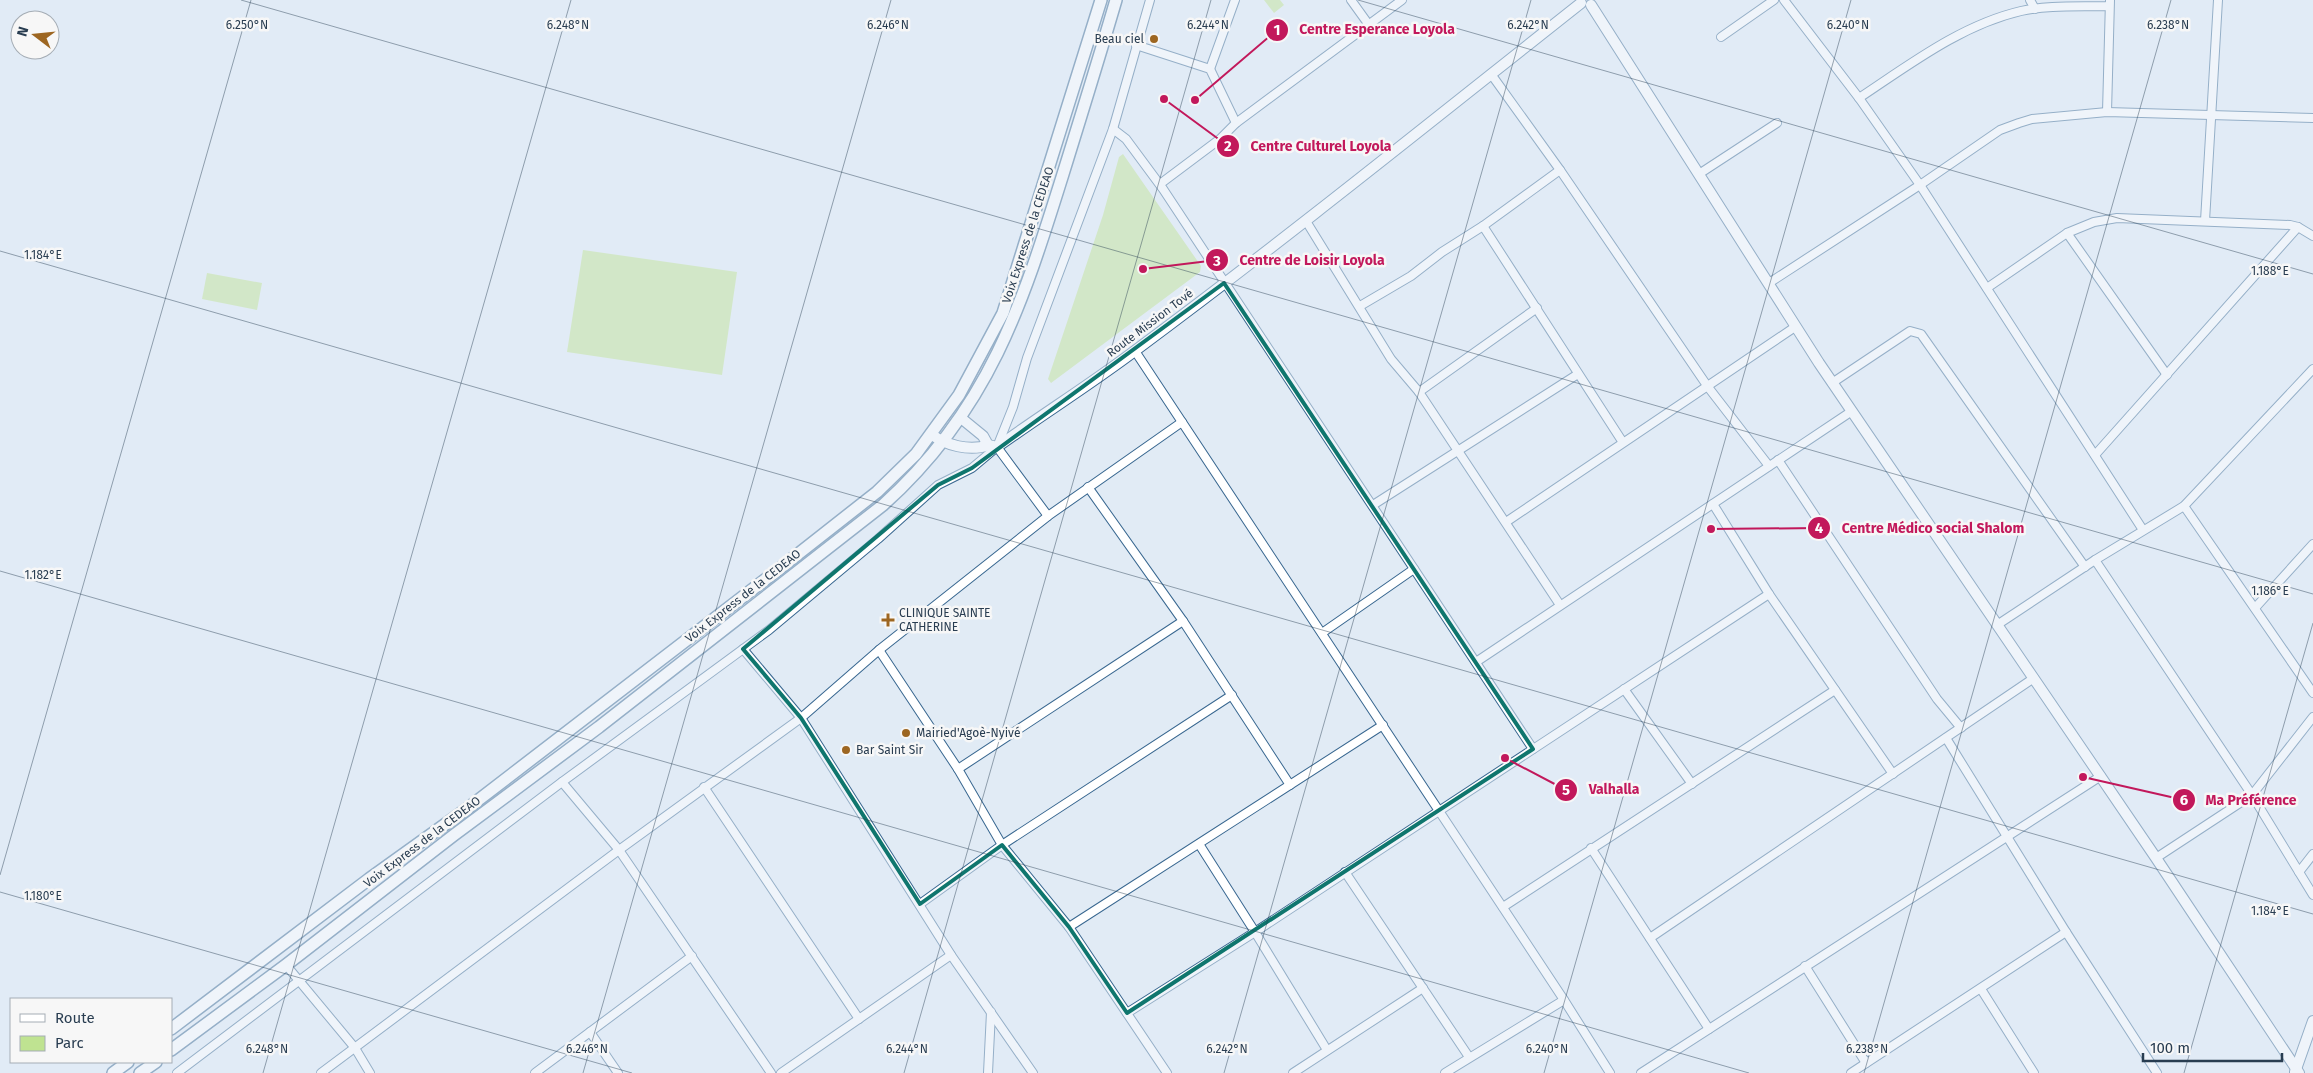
<svg xmlns="http://www.w3.org/2000/svg" width="2313" height="1073" font-family="'Fira Sans',sans-serif">
  <style>
    .green { fill: #bfe391 }
    .lines { fill: none; stroke-linecap: round; stroke-linejoin: round }
    .street-casing { stroke: #386790; stroke-width: 10 }
    .secondary-casing { stroke: #386790; stroke-width: 12 }
    .primary-casing { stroke: #386790; stroke-width: 14 }
    .street { stroke: #fff; stroke-width: 8 }
    .secondary { stroke: #fff; stroke-width: 10 }
    .primary { stroke: #fff; stroke-width: 11 }
    .marked { fill: none; stroke: #0f766e; stroke-width: 4; stroke-linejoin: round }
    .ticks { fill: none; stroke: #293d51; stroke-width: 1; stroke-opacity: 0.45 }
    .poi-dot { fill: #9d6621; stroke: #f7f7f7; stroke-width: 2 }
    .labels { text-anchor: middle; stroke-width: 5; stroke-linejoin: round; paint-order: stroke }
    .poi-label { font-size: 12px; fill: #293d51; stroke: #f7f7f7; text-anchor: start }
    .street-label { font-size: 12px; fill: #293d51; stroke: #f7f7f7 }
    .ticks-label { font-size: 12px; text-anchor: middle; fill: #293d51; stroke: #f7f7f7; stroke-width: 5; stroke-linejoin: round; paint-order: stroke }
    .leader { fill: none; stroke: #c2185b; stroke-width: 2 }
    .callout-dot { fill: #c2185b; stroke: #f7f7f7; stroke-width: 2 }
    .mark-label { font-size: 15px; text-anchor: middle; font-weight: bold; fill: #fff }
    .callout-label { font-size: 14px; text-anchor: middle; font-weight: bold; fill: #c2185b; stroke: #f7f7f7; stroke-width: 5; stroke-linejoin: round; paint-order: stroke }
  </style>
  <rect width="100%" height="100%" fill="#e1ebf5"/>
  <g class="green">
    <polygon points="1264,0 1280,0 1284,5 1274,13"/>
    <polygon points="1123,154 1201,266 1200,272 1051,383 1048,379 1103,215 1119,157"/>
    <polygon points="583,250 737,272 722,375 567,352"/>
    <polygon points="207,273 262,283 257,310 202,299"/>
  </g>
  <g class="lines">
    <defs>
      <g id="street">
        <polyline points="1351,0 1369,25"/>
        <polyline points="1784,0 1859,98 1920,185 2143,530"/>
        <polyline points="2030,0 2035,9"/>
        <polyline points="1721,37 1774,0"/>
        <polyline points="1136,45 1210,69 1236,123"/>
        <polyline points="1210,69 1235,0"/>
        <polyline points="1491,74 1560,170 1708,387 1769,466"/>
        <path d="M 1859,98 C 1909,65 1961,25 2021,11 C 2049,5 2080,7 2109,6"/>
        <polyline points="2107,112 2110,0"/>
        <polyline points="1113,129 1126,139 1163,189 1533,749"/>
        <polyline points="1560,170 1483,226 1622,441"/>
        <polyline points="1699,174 1777,123"/>
        <polyline points="1160,184 1220,139 1236,123 1402,0"/>
        <polyline points="1306,221 1391,359 1419,392"/>
        <polyline points="2205,221 2218,0"/>
        <polyline points="2067,233 2167,375"/>
        <polyline points="1769,283 1920,185 2000,130 2019,123 2032,119 2107,112 2313,118"/>
        <polyline points="1987,288 2067,233 2094,222 2117,218 2290,225 2298,227 2313,236"/>
        <polyline points="1360,306 1411,276 1442,252 1483,226"/>
        <polyline points="1537,308 1419,392 1560,605"/>
        <polyline points="1135,351 1564,1000 1610,1073"/>
        <polyline points="1832,383 1910,331 1921,334 2085,567"/>
        <polyline points="997,447 1048,516"/>
        <polyline points="2095,455 2298,227"/>
        <polyline points="1778,460 1937,699 1961,728"/>
        <polyline points="1088,487 1183,621 1290,785"/>
        <polyline points="1713,504 1769,594 1893,774"/>
        <polyline points="1373,505 1578,374"/>
        <polyline points="2184,506 2313,693"/>
        <polyline points="1506,522 1795,327"/>
        <polyline points="2095,560 2252,795 2313,895"/>
        <polyline points="2255,608 2313,544"/>
        <polyline points="1997,625 2095,560 2184,506 2313,369"/>
        <polyline points="1322,633 1414,569"/>
        <polyline points="743,649 801,718 951,955 1033,1073"/>
        <polyline points="879,650 958,769 1002,845 1069,927 1167,1073"/>
        <polyline points="1476,662 1852,411"/>
        <polyline points="1624,689 1692,784"/>
        <polyline points="1946,738 2066,932 2157,1073"/>
        <polyline points="958,769 1183,621"/>
        <polyline points="562,782 619,850 771,1073"/>
        <polyline points="704,787 859,1019"/>
        <polyline points="1199,844 1255,932 1327,1050"/>
        <polyline points="1591,848 1709,1029"/>
        <polyline points="2156,858 2252,795 2313,717"/>
        <polyline points="1345,872 1469,1057"/>
        <polyline points="2299,872 2313,854"/>
        <polyline points="920,904 1002,845 1232,695"/>
        <polyline points="1503,907 1835,690"/>
        <polyline points="1069,927 1383,725"/>
        <polyline points="1650,938 2034,678"/>
        <polyline points="286,965 355,1048 370,1073"/>
        <polyline points="1805,966 1866,1063"/>
        <polyline points="1981,989 2034,1073"/>
        <polyline points="1127,1013 1255,932 1769,594"/>
        <polyline points="590,1032 618,1073"/>
        <polyline points="177,1073 562,782 769,630 878,539 938,485 972,468 997,447 1013,407 1027,358 1113,129 1150,0"/>
        <polyline points="321,1073 619,850 801,718 879,650 1048,516 1182,422"/>
        <polyline points="535,1073 692,956"/>
        <polyline points="781,1073 951,955"/>
        <polyline points="988,1073 991,1012"/>
        <polyline points="1293,1073 1423,988"/>
        <polyline points="1445,1073 1564,1000"/>
        <polyline points="1641,1073 2101,776"/>
        <polyline points="1851,1073 2066,932"/>
      </g>
      <g id="secondary">
        <polyline points="1591,5 1819,363 2156,858 2299,1073"/>
        <polyline points="961,418 983,436 988,445"/>
        <path d="M 931,434 C 945,445 970,452 988,445"/>
        <path d="M 988,445 L 997,447 C 1043,414 1091,384 1136,350 C 1287,238 1433,120 1581,3"/>
        <polyline points="2295,1072 2313,1021"/>
      </g>
      <g id="primary">
        <polyline points="171,1029 369,879 468,808 779,569 877,492 916,454 959,395 1003,313 1101,0"/>
        <path d="M 171,1050 L 286,965 L 454,835 L 599,727 L 883,505 C 989,410 1022,305 1063,174 C 1081,116 1099,58 1116,0"/>
        <polyline points="113,1073 128,1062"/>
        <polyline points="140,1073 156,1062"/>
      </g>
    </defs>
    <use href="#street" class="street-casing"/>
    <use href="#secondary" class="secondary-casing"/>
    <use href="#primary" class="primary-casing"/>
    <use href="#street" class="street"/>
    <use href="#secondary" class="secondary"/>
    <use href="#primary" class="primary"/>
  </g>
  <path d="M0 0H2313V1073H0ZM 1224,283 L 1533,749 L 1127,1013 L 1069,927 L 1002,845 L 920,904 L 801,718 L 743,649 L 938,485 L 972,468 Z" fill="#e1ebf5" fill-opacity=".55" fill-rule="evenodd"/>
  <path class="marked" d="M 1224,283 L 1533,749 L 1127,1013 L 1069,927 L 1002,845 L 920,904 L 801,718 L 743,649 L 938,485 L 972,468 Z"/>
  <path class="ticks" d="M 241,0 L 2313,594M 1358,0 L 2313,274M 0,251 L 2313,914M 0,571 L 1749,1073M 0,875 L 251,0M 0,892 L 632,1073M 263,1073 L 571,0M 583,1073 L 891,0M 904,1073 L 1211,0M 1224,1073 L 1531,0M 1544,1073 L 1851,0M 1864,1073 L 2171,0M 2184,1073 L 2313,623"/>
  <g class="poi-dot">
    <circle cx="1154" cy="39" r="5"/>
    <path d="M885.5 612.5h5v5h5v5h-5v5h-5v-5h-5v-5h5z"/>
    <circle cx="906" cy="733" r="5"/>
    <circle cx="846" cy="750" r="5"/>
  </g>
  <g class="labels">
    <g class="poi-label">
      <text x="1144" y="43" text-anchor="end">Beau ciel</text>
      <text x="899" y="617">CLINIQUE SAINTE<tspan x="899" dy="14">CATHERINE</tspan></text>
      <text x="916" y="737">Mairied'Agoè-Nyivé</text>
      <text x="856" y="754">Bar Saint Sir</text>
    </g>
    <g class="street-label">
      <text transform="translate(1028 235) rotate(-72)" y="4">Voix Express de la CEDEAO</text>
      <text transform="translate(1150 323) rotate(-37)" y="4">Route Mission Tové</text>
      <text transform="translate(743 596) rotate(-38)" y="4">Voix Express de la CEDEAO</text>
      <text transform="translate(422 842) rotate(-37)" y="4">Voix Express de la CEDEAO</text>
    </g>
  </g>
  <g class="ticks-label">
    <text x="247" y="29">6.250°N</text>
    <text x="568" y="29">6.248°N</text>
    <text x="888" y="29">6.246°N</text>
    <text x="1208" y="29">6.244°N</text>
    <text x="1528" y="29">6.242°N</text>
    <text x="1848" y="29">6.240°N</text>
    <text x="2168" y="29">6.238°N</text>
    <text x="43" y="259">1.184°E</text>
    <text x="2270" y="275">1.188°E</text>
    <text x="43" y="579">1.182°E</text>
    <text x="2270" y="595">1.186°E</text>
    <text x="43" y="900">1.180°E</text>
    <text x="2270" y="915">1.184°E</text>
    <text x="267" y="1053">6.248°N</text>
    <text x="587" y="1053">6.246°N</text>
    <text x="907" y="1053">6.244°N</text>
    <text x="1227" y="1053">6.242°N</text>
    <text x="1547" y="1053">6.240°N</text>
    <text x="1867" y="1053">6.238°N</text>
  </g>
  <path class="leader" d="M1195 100L1277 30M1164 99L1228 146M1143 269L1217 260M1711 529L1819 528M1505 758L1566 790M2083 777L2184 800"/>
  <g class="callout-dot">
    <circle cx="1195" cy="100" r="5"/>
    <circle cx="1164" cy="99" r="5"/>
    <circle cx="1143" cy="269" r="5"/>
    <circle cx="1711" cy="529" r="5"/>
    <circle cx="1505" cy="758" r="5"/>
    <circle cx="2083" cy="777" r="5"/>
    <circle cx="1277" cy="30" r="12"/>
    <circle cx="1228" cy="146" r="12"/>
    <circle cx="1217" cy="260" r="12"/>
    <circle cx="1819" cy="528" r="12"/>
    <circle cx="1566" cy="790" r="12"/>
    <circle cx="2184" cy="800" r="12"/>
  </g>
  <g class="mark-label">
    <text x="1277" y="35">1</text>
    <text x="1228" y="151">2</text>
    <text x="1217" y="266">3</text>
    <text x="1819" y="533">4</text>
    <text x="1566" y="795">5</text>
    <text x="2184" y="805">6</text>
  </g>
  <g class="callout-label">
    <text x="1377" y="34">Centre Esperance Loyola</text>
    <text x="1321" y="151">Centre Culturel Loyola</text>
    <text x="1312" y="265">Centre de Loisir Loyola</text>
    <text x="1933" y="533">Centre Médico social Shalom</text>
    <text x="1614" y="794">Valhalla</text>
    <text x="2251" y="805">Ma Préférence</text>
  </g>
  <rect x="10" y="998" width="162" height="65" fill="#f7f7f7" stroke="#a5adb5"/>
  <rect x="20" y="1014" width="25" height="8" fill="#ffffff" stroke="#a5adb5"/>
  <text x="55" y="1023" font-size="15" fill="#293d51">Route</text>
  <rect x="20" y="1036" width="25" height="15" fill="#bfe391" stroke="#a5adb5"/>
  <text x="55" y="1048" font-size="15" fill="#293d51">Parc</text>
  <g transform="translate(35 35) rotate(286)"><circle r="24" fill="#f7f7f7" stroke="#a5adb5"/>
  <path d="M0-4L9 19L0 12L-9 19Z" fill="#9d6621"/>
  <text y="-8" font-size="14" font-weight="bold" text-anchor="middle" fill="#293d51">N</text>
  </g>
  <path d="M2143 1053v8h139v-8" fill="none" stroke="#293d51" stroke-width="2.5"/>
  <text x="2150" y="1053" font-size="15" fill="#293d51" stroke="#f7f7f7" stroke-width="4" paint-order="stroke">100 m</text>
</svg>
